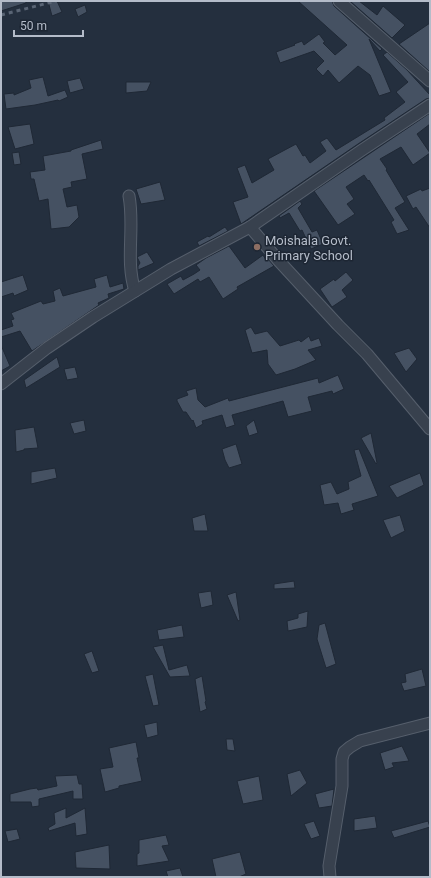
<svg xmlns="http://www.w3.org/2000/svg" width="431" height="878" font-family="Roboto,sans-serif">
  <style>
    .building { fill: #455162; stroke: #1f2835 }
    .lines { fill: none; stroke-linecap: round; stroke-linejoin: round }
    .minor-casing { stroke: #565f6c; stroke-width: 13 }
    .minor { stroke: #38414e; stroke-width: 11 }
    .rail { stroke: #5a6575; stroke-width: 3; stroke-dasharray: 4 4; stroke-linecap: butt }
    .education-dot { fill: #8d6e63; stroke: #1d2633; stroke-width: 1.5 }
    .labels { text-anchor: middle; stroke-width: 3; stroke-linejoin: round; paint-order: stroke }
    .poi-label { font-size: 13px; fill: #b4bcc9; stroke: #1d2633; text-anchor: start }
  </style>
  <rect width="100%" height="100%" fill="#242f3e"/>
  <g class="building">
    <polygon points="1,1 26,1 26,3 1,11"/>
    <polygon points="48,1 57,1 62,12 52,16"/>
    <polygon points="298,1 332,1 334,6 382,49 380,51 369,39 391,92 379,96 370,75 358,66 339,83 328,70 323,76 316,69 324,61 314,51 280,63 276,52 295,45 294,44 302,41 304,45 319,34 325,42 323,43 335,55 347,45"/>
    <polygon points="350,1 359,1 377,15 383,6 405,25 392,38"/>
    <polygon points="85,5 87,12 78,17 75,9"/>
    <polygon points="430,23 430,72 399,44"/>
    <polygon points="387,52 407,70 430,95 430,98 426,99 358,144 241,224 233,202 248,197 237,168 245,165 252,183 274,170 268,159 296,144 303,156 305,155 310,163 326,151 320,142 327,138 336,150 385,120 384,118 405,102 396,92 408,82 383,55"/>
    <polygon points="43,77 48,96 65,90 68,97 59,101 58,100 35,105 6,109 4,94 14,93 14,95 31,88 29,80"/>
    <polygon points="80,78 84,89 70,93 67,81"/>
    <polygon points="126,82 151,82 147,91 126,93"/>
    <polygon points="430,113 430,124 417,134 430,153 413,165 401,147 380,159 387,169 386,170 405,202 395,208 409,230 397,234 391,222 394,220 369,180 368,181 364,175 346,187 354,199 347,204 355,214 338,225 314,191"/>
    <polygon points="30,124 34,144 15,149 8,127"/>
    <polygon points="101,140 103,149 82,154 87,179 71,182 72,187 63,189 67,207 77,205 79,217 69,227 51,229 48,199 39,201 34,179 31,179 30,172 45,170 43,156 71,151 71,150"/>
    <polygon points="19,152 21,164 14,165 12,153"/>
    <polygon points="160,182 165,200 141,204 136,189"/>
    <polygon points="430,188 430,228 416,207 413,209 406,196 421,189 422,191"/>
    <polygon points="300,201 302,204 298,208 312,232 317,230 323,244 311,249 302,230 300,231 289,213 280,218 279,216"/>
    <polygon points="225,227 228,231 199,246 197,242 208,236 209,237"/>
    <polygon points="229,246 245,268 263,255 266,260 268,259 274,266 237,287 238,289 223,299 209,277 200,282 198,279 174,294 167,284 181,276 183,280 194,274 200,270 196,265 206,258"/>
    <polygon points="147,252 154,263 138,270 138,266 140,263 137,257"/>
    <polygon points="346,272 353,280 342,290 347,297 332,307 320,289 334,279 335,281"/>
    <polygon points="23,275 28,290 14,296 13,293 1,297 1,282"/>
    <polygon points="107,275 110,287 123,283 124,289 108,294 109,298 98,303 99,305 32,351 20,331 1,337 1,330 13,326 11,320 14,319 11,313 41,301 43,304 55,301 53,291 60,288 63,296 96,287 94,279"/>
    <polygon points="251,327 255,334 267,331 280,346 299,340 301,342 309,336 311,341 319,338 322,346 308,350 316,360 295,369 276,375 268,364 267,350 252,353 245,330"/>
    <polygon points="1,345 10,366 1,371"/>
    <polygon points="409,348 417,359 406,372 394,353"/>
    <polygon points="57,357 60,367 26,388 24,380"/>
    <polygon points="75,367 78,378 67,380 64,369"/>
    <polygon points="338,375 344,389 333,394 332,391 308,397 312,411 288,417 283,401 232,415 235,425 226,428 222,415 202,421 203,424 196,428 193,420 192,421 186,412 183,412 177,401 177,399 188,395 186,391 196,388 198,400 205,407 228,398 229,401 318,378 319,383"/>
    <polygon points="84,420 86,431 74,434 70,423"/>
    <polygon points="254,420 258,433 249,436 246,426"/>
    <polygon points="34,427 38,448 24,449 24,450 16,452 15,430"/>
    <polygon points="371,433 377,463 376,464 361,438"/>
    <polygon points="236,444 242,464 229,468 225,460 222,449"/>
    <polygon points="359,449 378,496 352,504 354,510 341,514 338,503 324,505 320,485 331,482 337,494 349,489 348,482 361,476 354,450"/>
    <polygon points="55,468 57,478 31,484 31,472"/>
    <polygon points="420,473 424,485 397,498 389,486"/>
    <polygon points="205,514 208,531 194,531 192,518"/>
    <polygon points="400,515 405,531 391,538 383,520"/>
    <polygon points="294,581 295,588 274,589 274,584"/>
    <polygon points="211,591 213,605 201,608 198,593"/>
    <polygon points="236,592 240,620 238,621 227,595"/>
    <polygon points="308,611 307,627 288,631 287,621 298,618 298,614"/>
    <polygon points="325,623 336,664 326,668 317,639 319,625"/>
    <polygon points="182,625 184,637 159,640 157,630"/>
    <polygon points="163,645 169,670 187,665 190,676 170,677 153,647"/>
    <polygon points="92,651 99,671 92,673 84,654"/>
    <polygon points="422,669 426,686 404,691 401,683 406,682 405,674"/>
    <polygon points="153,674 159,705 153,706 145,676"/>
    <polygon points="202,676 206,701 205,702 207,709 200,712 195,679"/>
    <polygon points="157,722 158,735 147,738 144,725"/>
    <polygon points="226,739 233,739 235,751 227,750"/>
    <polygon points="136,742 139,758 137,758 142,781 119,786 119,788 105,792 100,769 113,767 109,748"/>
    <polygon points="402,746 409,761 392,763 394,767 385,770 380,753"/>
    <polygon points="300,770 307,783 291,796 287,774"/>
    <polygon points="77,775 79,784 82,784 83,799 73,799 73,791 39,799 39,806 32,807 31,802 10,802 10,794 30,789 37,788 38,790 57,786 55,776"/>
    <polygon points="259,776 263,800 243,804 237,781"/>
    <polygon points="334,789 332,806 319,808 315,794"/>
    <polygon points="66,808 66,818 85,808 87,834 76,836 75,823 49,831 48,828 55,824 54,813"/>
    <polygon points="375,816 377,828 354,831 354,819"/>
    <polygon points="314,821 320,836 311,839 304,824"/>
    <polygon points="428,821 430,827 394,838 391,831"/>
    <polygon points="17,829 20,839 8,842 5,831"/>
    <polygon points="166,835 169,845 162,846 169,861 137,866 137,854 139,853 139,840"/>
    <polygon points="109,845 110,869 76,868 75,852"/>
    <polygon points="240,852 246,874 239,877 216,877 212,859"/>
    <polygon points="180,868 183,877 168,877 166,871"/>
  </g>
  <g class="lines">
    <defs>
      <g id="minor">
        <polyline points="339,1 430,81"/>
        <path d="M 129,196 C 135,228 125,260 135,291"/>
        <polyline points="250,227 278,260 338,325 367,354 430,429"/>
        <polyline points="1,384 47,348 93,317 171,269 250,227 362,150 430,105"/>
        <polyline points="330,877 329,866 342,786 342,759 344,752 350,747 360,741 430,723"/>
      </g>
    </defs>
    <use href="#minor" class="minor-casing"/>
    <use href="#minor" class="minor"/>
    <polyline class="rail" points="1,15 56,1"/>
  </g>
  <circle class="education-dot" cx="257" cy="247" r="4"/>
  <g class="labels">
    <g class="poi-label">
      <text x="265" y="245">Moishala Govt.<tspan x="265" dy="15">Primary School</tspan></text>
    </g>
  </g>
  <rect width="431" height="878" fill="none" stroke="#b4bcc9" stroke-width="4"/>
  <path d="M14 30v6h69v-6" fill="none" stroke="#b4bcc9" stroke-width="2"/>
  <text x="20" y="30" font-size="12" fill="#b4bcc9" stroke="#1d2633" stroke-width="3" paint-order="stroke">50 m</text>
</svg>
